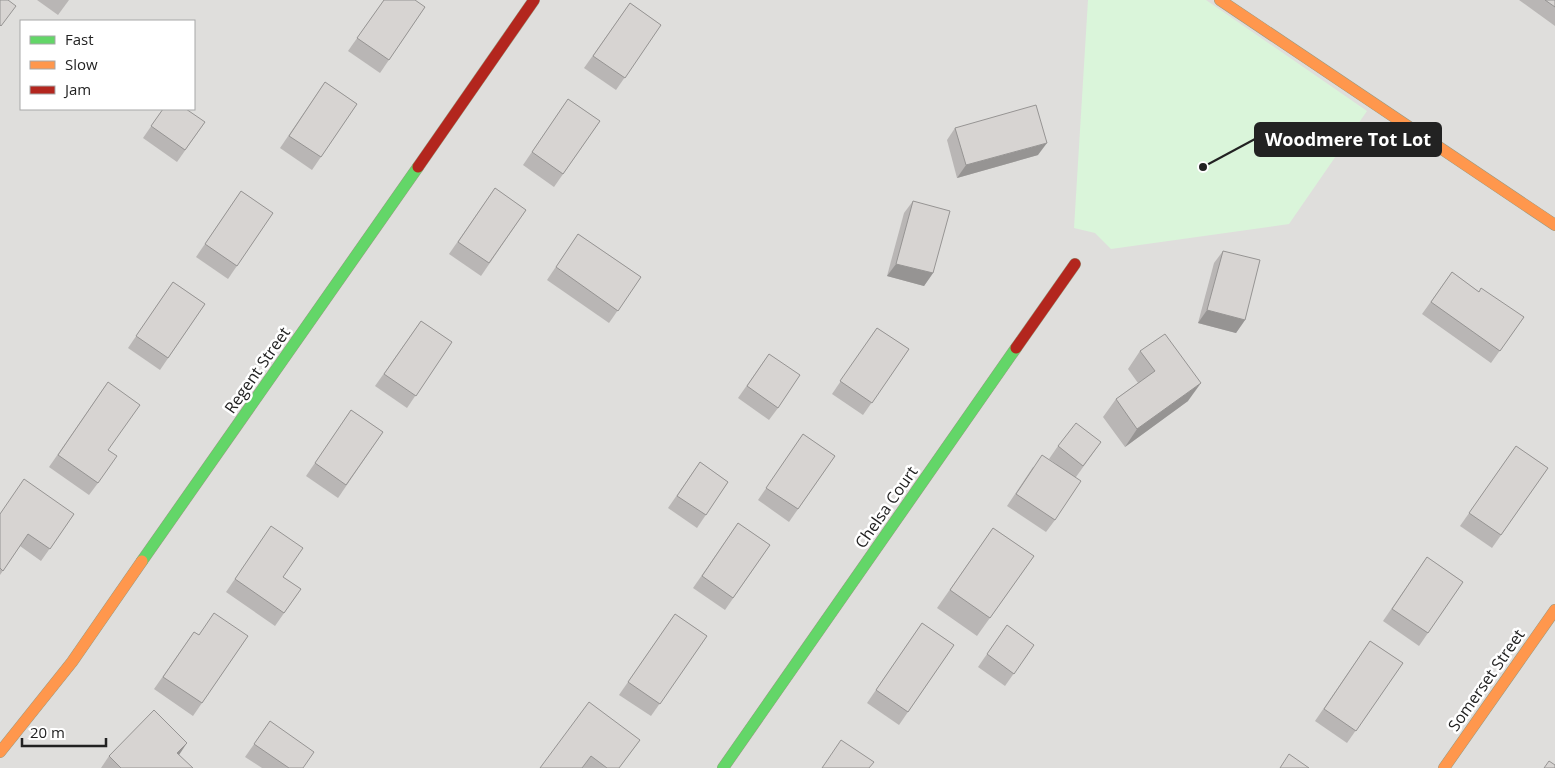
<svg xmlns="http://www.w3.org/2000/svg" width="1555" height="768" font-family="'Open Sans',sans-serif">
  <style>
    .residential { fill: #dfdedc; fill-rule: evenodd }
    .park { fill: #daf5da }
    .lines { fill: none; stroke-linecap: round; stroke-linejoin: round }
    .fast-casing { stroke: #999a82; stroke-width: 12 }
    .slow-casing { stroke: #999a82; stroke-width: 12 }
    .jam-casing { stroke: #999a82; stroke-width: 12 }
    .fast { stroke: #63d668; stroke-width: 11 }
    .slow { stroke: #ff974d; stroke-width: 11 }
    .jam { stroke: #b3261e; stroke-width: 11 }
    .wall { fill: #b9b6b5 }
    .shaded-wall { fill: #969493 }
    .building { fill: #d7d4d2; stroke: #969493 }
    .labels { text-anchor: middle; stroke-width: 5; stroke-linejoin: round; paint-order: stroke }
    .street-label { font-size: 16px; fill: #222; stroke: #fff }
    .leader { fill: none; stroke: #222; stroke-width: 2 }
    .callout-dot { fill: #222; stroke: #fff; stroke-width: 2 }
    .callout { fill: #222; stroke: #222; stroke-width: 2 }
    .callout-label { font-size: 18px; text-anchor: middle; font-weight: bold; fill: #fff }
  </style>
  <rect width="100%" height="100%" fill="#f0eeeb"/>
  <path class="residential" d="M 0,0 L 1555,0 L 1555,768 L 0,768 ZM 21,21 L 194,21 L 194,109 L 21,109 Z"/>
  <polygon class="park" points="1088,0 1206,0 1367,111 1289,224 1111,249 1095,233 1074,228"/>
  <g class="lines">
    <defs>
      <g id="fast">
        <polyline points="142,561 418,167"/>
        <polyline points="723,768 1016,348"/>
      </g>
      <g id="slow">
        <polyline points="1220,0 1555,225"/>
        <polyline points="0,752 72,662 142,561"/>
        <polyline points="1444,768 1555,610"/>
      </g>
      <g id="jam">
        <polyline points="418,167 534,0"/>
        <polyline points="1016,348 1075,264"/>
      </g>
    </defs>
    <use href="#fast" class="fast-casing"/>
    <use href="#slow" class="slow-casing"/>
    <use href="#jam" class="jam-casing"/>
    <use href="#fast" class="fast"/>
    <use href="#slow" class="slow"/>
    <use href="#jam" class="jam"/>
  </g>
  <g class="wall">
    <polygon points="37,0 69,0 58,15"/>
    <polygon points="384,0 425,7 380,73 348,51"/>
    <polygon points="1519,0 1555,0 1555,26"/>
    <polygon points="630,3 661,25 616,90 584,68"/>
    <polygon points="325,82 357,104 312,170 280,148"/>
    <polygon points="568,99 600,121 554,187 523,165"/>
    <polygon points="163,109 205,122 177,162 143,138"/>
    <polygon points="955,128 1038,155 957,178 947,140"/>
    <polygon points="495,188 526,210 481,276 449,254"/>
    <polygon points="241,191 273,213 228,279 196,257"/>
    <polygon points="913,201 933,273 924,286 887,276 904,213"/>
    <polygon points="578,234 641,277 609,323 547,280"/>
    <polygon points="1223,251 1245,320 1236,333 1198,323 1214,263"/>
    <polygon points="1452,272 1479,292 1524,317 1491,363 1422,314"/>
    <polygon points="173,282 205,304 160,370 128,348"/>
    <polygon points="421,321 452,342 407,408 375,386"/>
    <polygon points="877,328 909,349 863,415 832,394"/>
    <polygon points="1140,351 1188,401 1125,447 1103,417 1116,399 1138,383 1128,369"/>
    <polygon points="769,354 778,408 769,420 738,398"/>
    <polygon points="108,382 108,450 98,483 89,495 49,467"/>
    <polygon points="351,410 383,432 338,498 306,476"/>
    <polygon points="803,434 835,456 789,522 758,500"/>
    <polygon points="1101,442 1076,477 1055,520 1046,532 1007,506 1033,467 1056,464 1049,459 1058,446"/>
    <polygon points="1516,446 1548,468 1492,548 1460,526"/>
    <polygon points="700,462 728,482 697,528 668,508"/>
    <polygon points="0,514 74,514 41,561 20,546 0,575"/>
    <polygon points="738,523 770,545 725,610 693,588"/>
    <polygon points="271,526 283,577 301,589 275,626 226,592"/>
    <polygon points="993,528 1034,556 977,636 937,608"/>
    <polygon points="1427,557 1463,582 1419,646 1383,621"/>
    <polygon points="675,614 707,636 651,716 619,695"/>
    <polygon points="922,623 954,645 899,725 867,703"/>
    <polygon points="1007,625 1034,645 1005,686 978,667"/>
    <polygon points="194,632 199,635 248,636 193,716 154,689"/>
    <polygon points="1370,641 1403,663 1347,743 1315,721"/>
    <polygon points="270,721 303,768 262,768 245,757"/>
    <polygon points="640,740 619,768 540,768"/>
    <polygon points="109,756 193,768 101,768"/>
  </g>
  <g class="shaded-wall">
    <polygon points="1047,143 1038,155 957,178 966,165"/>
    <polygon points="896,264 933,273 924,286 887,276"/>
    <polygon points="1207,310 1245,320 1236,333 1198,323"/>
    <polygon points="1201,383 1188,401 1125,447 1137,429"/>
    <polygon points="187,743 175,761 177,753"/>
  </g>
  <g class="building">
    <polygon points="0,0 8,0 16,6 1,26 0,25"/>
    <polygon points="384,0 415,0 425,7 389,60 357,38"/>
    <polygon points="1545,0 1555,0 1555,7"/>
    <polygon points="630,3 661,25 625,78 593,56"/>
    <polygon points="325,82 357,104 321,157 289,136"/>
    <polygon points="568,99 600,121 563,174 532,152"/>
    <polygon points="1036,105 1047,143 966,165 955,128"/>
    <polygon points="163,109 186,109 205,122 185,150 151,126"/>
    <polygon points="495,188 526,210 489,263 458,242"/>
    <polygon points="241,191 273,213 237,266 205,244"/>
    <polygon points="913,201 950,211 933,273 896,264"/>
    <polygon points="578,234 641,277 618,311 556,267"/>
    <polygon points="1223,251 1260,260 1245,320 1207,310"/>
    <polygon points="1452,272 1479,292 1481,288 1524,317 1500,351 1431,302"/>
    <polygon points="173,282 205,304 168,358 136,336"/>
    <polygon points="421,321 452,342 416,396 384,374"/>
    <polygon points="877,328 909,349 872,403 840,381"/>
    <polygon points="1165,334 1201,383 1137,429 1116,399 1155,371 1140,351"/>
    <polygon points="769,354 800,375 778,408 747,386"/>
    <polygon points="108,382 140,405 108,450 117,456 98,483 58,455"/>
    <polygon points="351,410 383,432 346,485 315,463"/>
    <polygon points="1076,423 1101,442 1083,466 1058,446"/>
    <polygon points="803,434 835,456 798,509 766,488"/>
    <polygon points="1516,446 1548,468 1501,535 1469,513"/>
    <polygon points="1042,455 1081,481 1055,520 1016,494"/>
    <polygon points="700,462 728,482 706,515 677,496"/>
    <polygon points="24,479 74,514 50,549 28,534 3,571 0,568 0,514"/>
    <polygon points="738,523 770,545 733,598 702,576"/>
    <polygon points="271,526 303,548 283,577 301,589 284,613 235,579"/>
    <polygon points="993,528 1034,556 990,618 950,590"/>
    <polygon points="1427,557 1463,582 1428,633 1392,609"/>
    <polygon points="214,613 248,636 202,703 163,677 194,632 199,635"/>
    <polygon points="675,614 707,636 660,704 628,682"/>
    <polygon points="922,623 954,645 908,712 876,690"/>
    <polygon points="1007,625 1034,645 1014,674 987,654"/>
    <polygon points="1370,641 1403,663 1356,731 1324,709"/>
    <polygon points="589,702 640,740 619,768 607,768 591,756 582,768 540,768"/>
    <polygon points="154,710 187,743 177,753 193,768 121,768 109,756"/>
    <polygon points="270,721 314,752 303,768 289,768 254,744"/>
    <polygon points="841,740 874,762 869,768 822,768"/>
    <polygon points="1289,754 1309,768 1280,768"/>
    <polygon points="1549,761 1555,765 1555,768 1544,768"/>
  </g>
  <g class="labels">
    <g class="street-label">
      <text transform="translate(257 370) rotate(-55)" y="6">Regent Street</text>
      <text transform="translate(886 507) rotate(-55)" y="6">Chelsa Court</text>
      <text transform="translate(1486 680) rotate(-55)" y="6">Somerset Street</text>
    </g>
  </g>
  <path class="leader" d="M1203 167L1255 139"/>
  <circle class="callout-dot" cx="1203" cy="167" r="5"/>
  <rect class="callout" x="1255" y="123" width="186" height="33" rx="5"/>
  <g class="callout-label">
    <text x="1348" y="146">Woodmere Tot Lot</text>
  </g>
  <rect x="20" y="20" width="175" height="90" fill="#ffffff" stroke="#a7a7a7"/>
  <rect x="30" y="36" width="25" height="8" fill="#63d668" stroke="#a7a7a7"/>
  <text x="65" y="45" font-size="15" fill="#222222">Fast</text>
  <rect x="30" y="61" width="25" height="8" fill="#ff974d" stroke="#a7a7a7"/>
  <text x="65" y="70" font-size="15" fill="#222222">Slow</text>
  <rect x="30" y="86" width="25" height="8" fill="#b3261e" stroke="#a7a7a7"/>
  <text x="65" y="95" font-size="15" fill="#222222">Jam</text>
  <path d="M22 738v8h84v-8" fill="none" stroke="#222222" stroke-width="2.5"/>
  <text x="30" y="738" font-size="15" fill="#222222" stroke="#ffffff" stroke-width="4" paint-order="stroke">20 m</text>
</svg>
